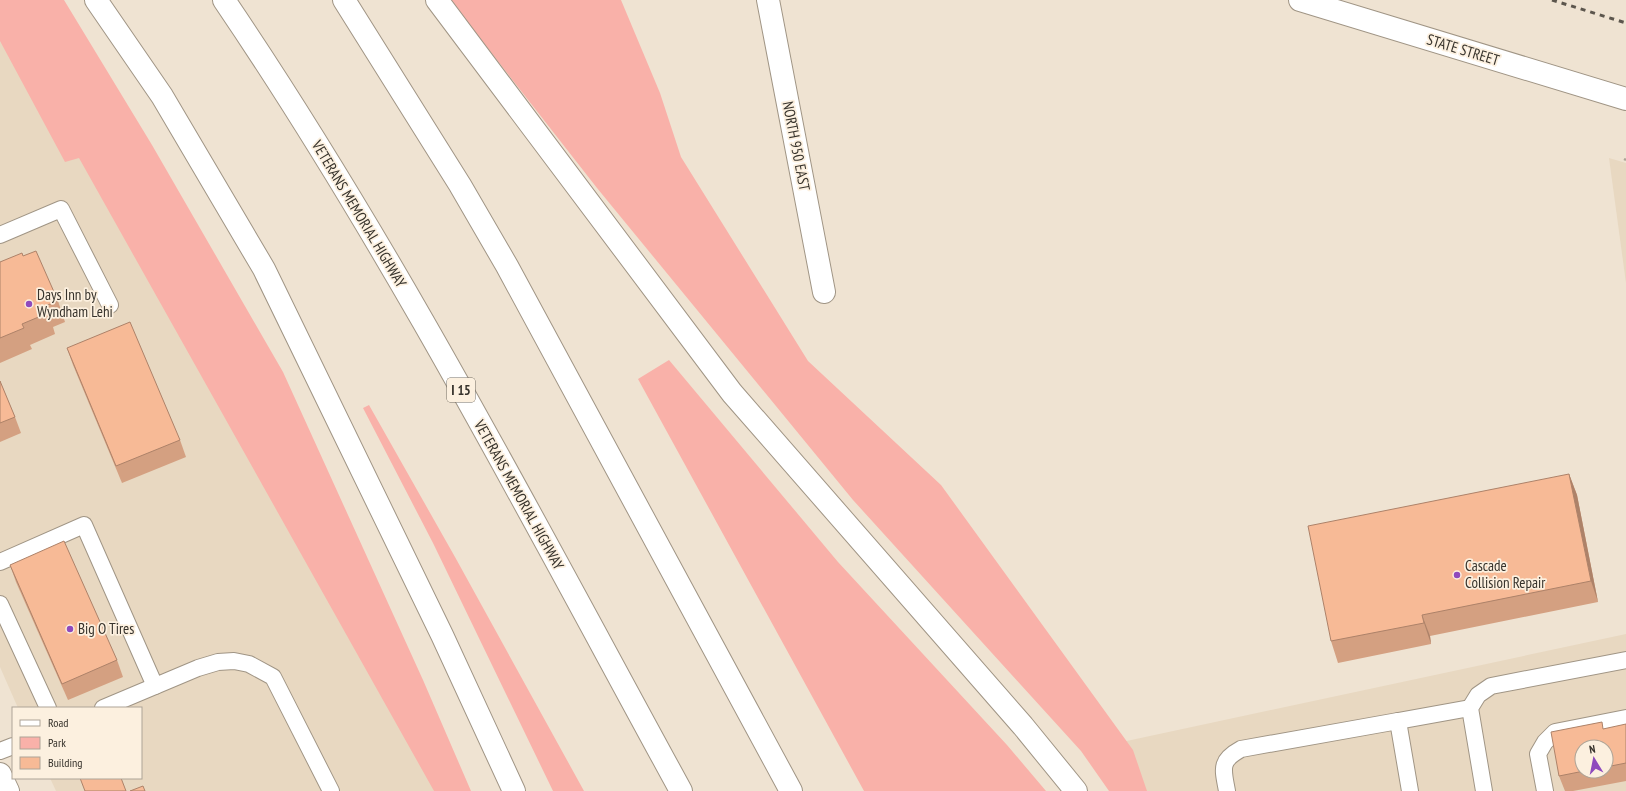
<svg xmlns="http://www.w3.org/2000/svg" width="1626" height="791" font-family="'PT Sans Narrow',sans-serif">
  <style>
    .built { fill: #e8d8c1; fill-rule: evenodd }
    .green { fill: #f9b1a9 }
    .lines { fill: none; stroke-linecap: round; stroke-linejoin: round }
    .lane-casing { stroke: #a09585; stroke-width: 18 }
    .street-casing { stroke: #a09585; stroke-width: 24 }
    .secondary-casing { stroke: #a09585; stroke-width: 24 }
    .highway-casing { stroke: #a09585; stroke-width: 24 }
    .path { stroke: #aca396; stroke-width: 2.5; stroke-dasharray: 3 3; stroke-linecap: butt }
    .lane { stroke: #fff; stroke-width: 16 }
    .street { stroke: #fff; stroke-width: 22 }
    .secondary { stroke: #fff; stroke-width: 22 }
    .highway { stroke: #fff; stroke-width: 22 }
    .rail { stroke: #5c564d; stroke-width: 3; stroke-dasharray: 5 5; stroke-linecap: butt }
    .wall { fill: #d4a081; fill-rule: evenodd }
    .shaded-wall { fill: #ad8269 }
    .building { fill: #f7ba96; stroke: #ad8269 }
    .poi-dot { fill: #8f4abd; stroke: #fcf0df; stroke-width: 1.5 }
    .labels { text-anchor: middle; stroke-width: 3.5; stroke-linejoin: round; paint-order: stroke }
    .shield { fill: #fcf0df; stroke: #726c62; stroke-width: 1 }
    .shield-label { font-size: 14px; font-weight: bold; fill: #37332c }
    .street-label { font-size: 15px; fill: #37332c; stroke: #fcf0df }
    .poi-label { font-size: 15px; fill: #37332c; stroke: #fcf0df; text-anchor: start }
  </style>
  <rect width="100%" height="100%" fill="#efe3d2"/>
  <g class="built">
    <polygon points="0,3 442,791 56,791 50,778 141,778 141,708 18,708 0,667"/>
    <polygon points="1609,158 1626,163 1626,283"/>
    <path d="M 1626,634 L 1626,791 L 1127,791 L 1108,745 ZM 1582,747 L 1606,747 L 1606,771 L 1582,771 Z"/>
  </g>
  <g class="green">
    <polygon points="0,0 64,0 152,145 283,372 423,680 471,791 434,791 79,158 65,162 0,41"/>
    <polygon points="450,0 621,0 660,93 681,157 808,361 941,485 1133,750 1147,791 1109,791 1081,751 853,500 597,188"/>
    <polygon points="669,360 838,562 1007,745 1046,791 864,791 638,379"/>
    <polygon points="369,405 455,557 584,791 553,791 433,543 363,408"/>
  </g>
  <g class="lines">
    <defs>
      <g id="lane">
        <polyline points="0,235 61,209 110,305"/>
        <polyline points="0,562 84,525 155,686"/>
        <polyline points="0,604 48,708"/>
        <polyline points="103,708 198,668 218,662 234,661 249,664 273,677 331,791"/>
        <polyline points="1398,721 1470,708"/>
        <polyline points="0,751 13,746"/>
        <path d="M 1227,791 C 1223,769 1219,761 1241,749 L 1398,721 L 1410,791"/>
        <polyline points="1484,791 1470,708 1478,695 1491,686 1626,660"/>
        <polyline points="1545,791 1538,754 1545,742 1555,732 1626,718"/>
      </g>
      <polyline id="street" points="768,0 824,292"/>
      <g id="secondary">
        <polyline points="1300,0 1626,99"/>
        <polyline points="0,774 8,791"/>
      </g>
      <g id="highway">
        <polyline points="96,0 162,96 264,269 442,635 514,791"/>
        <path d="M 224,0 C 395,252 535,524 681,791"/>
        <polyline points="344,0 460,185 507,266 791,791"/>
        <polyline points="437,0 732,393 1023,726 1076,791"/>
      </g>
    </defs>
    <use href="#lane" class="lane-casing"/>
    <use href="#street" class="street-casing"/>
    <use href="#secondary" class="secondary-casing"/>
    <use href="#highway" class="highway-casing"/>
    <polyline class="path" points="1624,159 1626,160"/>
    <use href="#lane" class="lane"/>
    <use href="#street" class="street"/>
    <use href="#secondary" class="secondary"/>
    <use href="#highway" class="highway"/>
    <polyline class="rail" points="1552,0 1626,23"/>
  </g>
  <g class="wall">
    <polygon points="23,256 58,301 65,322 53,327 55,334 30,345 32,349 0,363 0,262"/>
    <polygon points="67,348 180,440 186,457 122,483 73,365"/>
    <polygon points="0,381 15,417 21,433 0,442"/>
    <polygon points="1569,474 1577,495 1598,602 1430,636 1431,644 1338,663 1331,641"/>
    <polygon points="10,565 117,660 123,677 68,700 16,582"/>
    <path d="M 1626,724 L 1626,781 L 1573,791 L 1565,791 L 1559,776 ZM 1606,747 L 1606,771 L 1582,771 Z"/>
  </g>
  <g class="shaded-wall">
    <polygon points="1569,474 1577,495 1598,602 1591,581"/>
    <polygon points="1422,615 1430,636 1431,644 1424,623"/>
  </g>
  <g class="building">
    <polygon points="36,251 58,301 45,306 48,313 22,324 24,328 0,338 0,262 22,253 23,256"/>
    <polygon points="130,322 180,440 116,466 67,348"/>
    <polygon points="0,381 15,417 0,423"/>
    <polygon points="1569,474 1591,581 1422,615 1424,623 1331,641 1308,526"/>
    <polygon points="64,541 117,660 62,684 10,565"/>
    <polygon points="1602,722 1603,729 1626,724 1626,763 1606,767 1606,747 1582,747 1582,771 1584,771 1559,776 1551,732"/>
    <polygon points="80,778 121,778 126,791 85,791"/>
    <polygon points="143,786 145,791 130,791"/>
  </g>
  <g class="poi-dot">
    <circle cx="29" cy="304" r="4"/>
    <circle cx="1457" cy="575" r="4"/>
    <circle cx="70" cy="629" r="4"/>
  </g>
  <g class="labels">
    <rect class="shield" x="447" y="378" width="28" height="24" rx="3"/>
    <g class="shield-label">
      <text x="461" y="395">I 15</text>
    </g>
    <g class="street-label">
      <text transform="translate(1463 50) rotate(17)" y="5">STATE STREET</text>
      <text transform="translate(796 146) rotate(79)" y="5">NORTH 950 EAST</text>
      <text transform="translate(359 214) rotate(59)" y="5">VETERANS MEMORIAL HIGHWAY</text>
      <text transform="translate(519 495) rotate(61)" y="5">VETERANS MEMORIAL HIGHWAY</text>
    </g>
    <g class="poi-label">
      <text x="37" y="300">Days Inn by<tspan x="37" dy="17">Wyndham Lehi</tspan></text>
      <text x="1465" y="571">Cascade<tspan x="1465" dy="17">Collision Repair</tspan></text>
      <text x="78" y="634">Big O Tires</text>
    </g>
  </g>
  <rect x="12" y="707" width="130" height="72" fill="#fcf0df" stroke="#ada497"/>
  <rect x="20" y="720" width="20" height="6" fill="#ffffff" stroke="#ada497"/>
  <text x="48" y="727" font-size="12" fill="#37332c">Road</text>
  <rect x="20" y="737" width="20" height="12" fill="#f9b1a9" stroke="#ada497"/>
  <text x="48" y="747" font-size="12" fill="#37332c">Park</text>
  <rect x="20" y="757" width="20" height="12" fill="#f7ba96" stroke="#ada497"/>
  <text x="48" y="767" font-size="12" fill="#37332c">Building</text>
  <g transform="translate(1594 759) rotate(350)"><circle r="19" fill="#fcf0df" stroke="#ada497"/>
  <path d="M0-3L7 15L0 10L-7 15Z" fill="#8f4abd"/>
  <text y="-6" font-size="11" font-weight="bold" text-anchor="middle" fill="#37332c">N</text>
  </g>
</svg>
